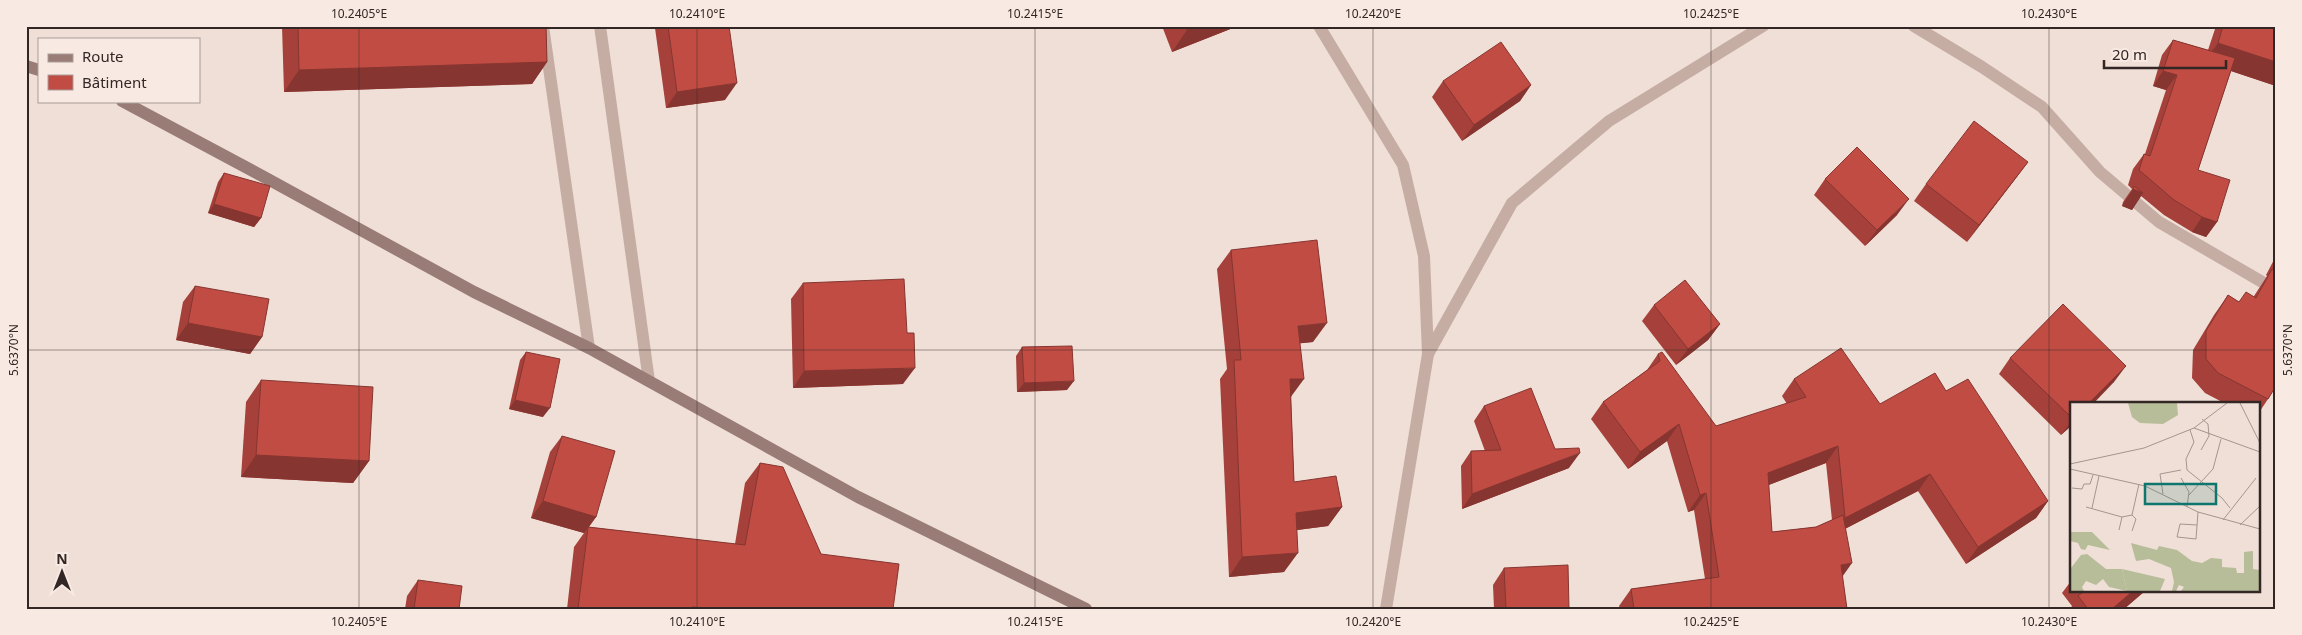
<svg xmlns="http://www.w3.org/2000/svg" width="2302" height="635" font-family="'Noto Sans',sans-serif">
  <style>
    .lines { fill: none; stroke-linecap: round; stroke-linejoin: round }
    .street { stroke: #c6ada4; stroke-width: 12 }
    .secondary { stroke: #9a7c76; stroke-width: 12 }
    .wall { fill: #a5413a; fill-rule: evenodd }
    .shaded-wall { fill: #863530 }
    .building { fill: #c04c44; stroke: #863530 }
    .ticks { fill: none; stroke: #322725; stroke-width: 1; stroke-opacity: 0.45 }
    .inset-road { fill: none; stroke: #a39590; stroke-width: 1 }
    .view { fill: #0f766e; fill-opacity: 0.15; stroke: #0f766e; stroke-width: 2.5 }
    .inset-edge { fill: none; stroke: #322725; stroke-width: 2.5 }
    .neatline { fill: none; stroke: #322725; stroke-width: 2 }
    .ticks-label { font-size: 12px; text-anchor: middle; fill: #322725 }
  </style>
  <rect width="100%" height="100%" fill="#efdfd7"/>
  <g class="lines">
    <g class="street">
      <polyline points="543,26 589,348"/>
      <polyline points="600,26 649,381"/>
      <polyline points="1319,26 1403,165 1424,256 1428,354 1386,609"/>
      <polyline points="1914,26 1982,67 2042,107 2100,172 2159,222 2276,290"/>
      <polyline points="1428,354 1512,203 1609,121 1763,26"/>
    </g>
    <g class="secondary">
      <polyline points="26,66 39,70"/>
      <polyline points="122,101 266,178 474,292 589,348 858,497 1086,609"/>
    </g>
  </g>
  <g class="wall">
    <polygon points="282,26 546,26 547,62 532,84 284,92"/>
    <polygon points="656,26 729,26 725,100 666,108 655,28"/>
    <polygon points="1162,26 1238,26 1172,52"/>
    <polygon points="2216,26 2276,26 2276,86 2231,71 2198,170 2217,222 2206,237 2192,232 2164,215 2141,196 2132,210 2122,206 2123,202 2132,189 2128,185 2133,169 2144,154 2145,154 2166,90 2153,86 2162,55 2173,40 2208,50"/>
    <polygon points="1443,81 1531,85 1520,101 1462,141 1432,97"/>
    <polygon points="2028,162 2016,178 1967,242 1914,201 1926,184"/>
    <polygon points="224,173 261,218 254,227 208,213 218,182"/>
    <polygon points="1825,179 1897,215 1865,246 1814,195"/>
    <polygon points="1231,250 1313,342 1300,343 1291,398 1294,482 1342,507 1328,526 1297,530 1284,572 1229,577 1220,379 1227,369 1217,269"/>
    <polygon points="2276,256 2276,386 2268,399 2258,414 2258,404 2226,404 2205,393 2192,378 2193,350 2214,315 2228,295 2239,302 2254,296 2267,276 2266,275"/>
    <polygon points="803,283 907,333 903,384 793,388 791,299"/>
    <polygon points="195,286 262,337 250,354 176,340 183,302"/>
    <polygon points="1654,305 1720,324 1708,340 1676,365 1642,321"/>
    <polygon points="1022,347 1067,390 1017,392 1016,356"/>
    <polygon points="526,352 543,417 509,409 520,360"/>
    <path d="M 1658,354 L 1716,426 L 1787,404 L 1782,396 L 1794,379 L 1880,404 L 1946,391 L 2048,501 L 2036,518 L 1966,564 L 1918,491 L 1845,529 L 1842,576 L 1847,609 L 1620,609 L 1619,606 L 1631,589 L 1705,579 L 1694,510 L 1688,512 L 1667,441 L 1628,469 L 1591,419 L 1603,402 L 1647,370 ZM 1826,463 L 1832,520 L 1816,527 L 1772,532 L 1768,485 Z"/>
    <polygon points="2010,358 2114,382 2071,404 2071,426 2061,435 1999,374"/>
    <polygon points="261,380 369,461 353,483 241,477 246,402"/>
    <polygon points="1484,406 1555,449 1569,468 1462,509 1461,466 1471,451 1485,451 1474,421"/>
    <polygon points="562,436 596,517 589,527 735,544 745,483 760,463 821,554 893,609 567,609 574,547 584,533 531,518 550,452"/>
    <polygon points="1504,568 1569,609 1494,609 1493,585"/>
    <polygon points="418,580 459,609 405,609 407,596"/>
    <polygon points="2071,581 2071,591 2145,591 2124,609 2070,609 2072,606 2062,593"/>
  </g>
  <g class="shaded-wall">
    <polygon points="1197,26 1238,26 1172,52 1187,30"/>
    <polygon points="2218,43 2276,62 2276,86 2204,62"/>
    <polygon points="547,62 532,84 284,92 299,70"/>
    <polygon points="2163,71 2177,75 2166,90 2153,86"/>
    <polygon points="737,83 725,100 666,108 677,92"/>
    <polygon points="1531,85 1520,101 1462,141 1474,125"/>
    <polygon points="2028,162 2016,178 1967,242 1979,225"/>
    <polygon points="2133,189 2143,193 2132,210 2122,206"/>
    <polygon points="1909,199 1897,215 1865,246 1877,230"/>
    <polygon points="214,204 261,218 254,227 208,213"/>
    <polygon points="2202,217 2217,222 2206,237 2192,232"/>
    <polygon points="188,323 262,337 250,354 176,340"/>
    <polygon points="1327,323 1313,342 1285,345 1298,326"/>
    <polygon points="1720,324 1708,340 1676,365 1688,349"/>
    <polygon points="2126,366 2114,382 2093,404 2088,404"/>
    <polygon points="915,368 903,384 793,388 804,371"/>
    <polygon points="1290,379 1304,379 1290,398"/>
    <polygon points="1074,381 1067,390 1017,392 1024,383"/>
    <polygon points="515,400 550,408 543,417 509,409"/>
    <polygon points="2071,422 2071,426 2061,435"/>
    <polygon points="1679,424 1667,441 1628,469 1640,452"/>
    <polygon points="1838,446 1826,463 1756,490 1768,473"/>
    <polygon points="1580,453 1569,468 1462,509 1472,494"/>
    <polygon points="256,455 369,461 353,483 241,477"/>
    <polygon points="1930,474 1918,491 1833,535 1845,518"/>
    <polygon points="1706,493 1694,510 1688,512 1700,495"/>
    <polygon points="543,501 596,517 584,533 531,518"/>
    <polygon points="2048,501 2036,518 1966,564 1978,547"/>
    <polygon points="1342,507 1328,526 1282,532 1296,513"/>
    <polygon points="1298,553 1284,572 1229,577 1242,557"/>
    <polygon points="1852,563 1840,580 1841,565"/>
    <polygon points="2133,591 2145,591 2124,609 2112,609"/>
    <polygon points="692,607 717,609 691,609"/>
  </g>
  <g class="building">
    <polygon points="298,26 546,26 547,62 299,70"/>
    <polygon points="668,26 729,26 737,83 677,92"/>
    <polygon points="1186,26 1197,26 1187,30"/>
    <polygon points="2223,26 2276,26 2276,62 2218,43"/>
    <polygon points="2173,40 2235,58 2198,170 2230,180 2217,222 2202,217 2174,200 2139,170 2144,154 2150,156 2177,75 2163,71"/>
    <polygon points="1501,42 1531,85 1474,125 1443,81"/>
    <polygon points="1974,121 2028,162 1979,225 1926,184"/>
    <polygon points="1857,147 1909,199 1877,230 1825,179"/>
    <polygon points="224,173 270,186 261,218 214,204"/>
    <polygon points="2134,186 2143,193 2133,189"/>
    <polygon points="1317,240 1327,323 1298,326 1304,379 1290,379 1294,482 1336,476 1342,507 1296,513 1298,553 1242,557 1234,360 1241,360 1231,250"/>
    <polygon points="2272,269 2276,272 2276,386 2268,399 2218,373 2206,359 2206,331 2228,295 2239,302 2246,292 2256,298"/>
    <polygon points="904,279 907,333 914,333 915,368 804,371 803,283"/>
    <polygon points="1685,280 1720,324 1688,349 1654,305"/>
    <polygon points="195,286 269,299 262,337 188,323"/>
    <polygon points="2063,304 2126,366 2088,404 2071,404 2071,417 2010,358"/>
    <polygon points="1072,346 1074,381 1024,383 1022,347"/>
    <polygon points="1841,348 1880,404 1935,373 1946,391 1968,379 2048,501 1978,547 1930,474 1845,518 1838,446 1768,473 1772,532 1816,527 1843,515 1852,563 1841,565 1847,609 1634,609 1631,589 1719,577 1706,493 1700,495 1679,424 1640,452 1603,402 1660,361 1658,354 1662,352 1716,426 1806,397 1794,379"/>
    <polygon points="526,352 560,359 550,408 515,400"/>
    <polygon points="261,380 373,387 369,461 256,455"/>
    <polygon points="1531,388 1555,449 1579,448 1580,453 1472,494 1471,451 1501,450 1484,406"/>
    <polygon points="562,436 615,451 596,517 543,501"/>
    <polygon points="760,463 783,467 821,554 899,564 893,609 717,609 692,607 692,609 578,609 588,527 745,545"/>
    <polygon points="1568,565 1569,609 1506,609 1504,568"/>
    <polygon points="418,580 462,586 459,609 414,609"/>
    <polygon points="2084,591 2133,591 2112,609 2088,609 2078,596"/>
  </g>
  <path class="ticks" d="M 359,26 L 359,609M 697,26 L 697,609M 1035,26 L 1035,609M 1373,26 L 1373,609M 1711,26 L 1711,609M 2049,26 L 2049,609M 26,350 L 2276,350"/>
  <g transform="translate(2070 402)">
    <rect width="190" height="190" fill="#efdfd7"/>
    <path d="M 17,152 L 36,167 L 52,167 L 57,189 L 39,185 L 33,177 L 26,183 L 16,179 L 12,185 L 14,189 L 0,189 L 0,164 L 1,166 L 11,153 Z" fill="#b7bd98"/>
    <path d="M 58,1 L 107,1 L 108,13 L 93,22 L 70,21 L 62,15 ZM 0,130 L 22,130 L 40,148 L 18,143 L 15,148 L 11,147 L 8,141 L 0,139 ZM 61,141 L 87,148 L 89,144 L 107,148 L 122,159 L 132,161 L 141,156 L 152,157 L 152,165 L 166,166 L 167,171 L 174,171 L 174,150 L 183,149 L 183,167 L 190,168 L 190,189 L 111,189 L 114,185 L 109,183 L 106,189 L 102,189 L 104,180 L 101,166 L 79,157 L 66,159 ZM 52,167 L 95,177 L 90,189 L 57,189 Z" fill="#b7bd98"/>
    <path class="inset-road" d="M 170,1 L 190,41M 124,26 L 157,1M 120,28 L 124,40 L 116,57 L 117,68 L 152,96 L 160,106M 131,48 L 139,34 L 138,22 L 132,17M 0,62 L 74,46 L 124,26 L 190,50M 0,67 L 75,84 L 128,110 L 190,127M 111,76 L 119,90 L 117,105M 2,86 L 12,87 L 14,82 L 20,82 L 23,73M 93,92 L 90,72 L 111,68M 119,93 L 143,67 L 151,37M 16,105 L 52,115M 22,106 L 29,74M 153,118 L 186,76M 127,123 L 110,122 L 107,135 L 126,137 L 128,110M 170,123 L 190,104M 49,128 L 52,115 L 62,113 L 69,82M 62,129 L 66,117 L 62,113"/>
    <path class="view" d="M 75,82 L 146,82 L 146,102 L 75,102 Z"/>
    <rect width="190" height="190" class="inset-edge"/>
  </g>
  <rect width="2302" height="635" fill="none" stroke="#f8eae3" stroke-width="55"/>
  <rect x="38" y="38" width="162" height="65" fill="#f8eae3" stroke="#a99c97"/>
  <rect x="48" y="54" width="25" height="8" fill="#9a7c76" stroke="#a99c97"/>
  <text x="82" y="62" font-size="15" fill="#322725">Route</text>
  <rect x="48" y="75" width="25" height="15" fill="#c04c44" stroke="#a99c97"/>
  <text x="82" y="88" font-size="15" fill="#322725">Bâtiment</text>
  <g transform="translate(62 572)" stroke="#f8eae3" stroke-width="4" paint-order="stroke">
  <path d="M0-4L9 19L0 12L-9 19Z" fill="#322725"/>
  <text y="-8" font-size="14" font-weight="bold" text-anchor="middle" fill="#322725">N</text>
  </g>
  <path d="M2104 60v8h122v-8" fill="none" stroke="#322725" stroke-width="2.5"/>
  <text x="2112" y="60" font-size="15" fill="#322725" stroke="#f8eae3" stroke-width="4" paint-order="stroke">20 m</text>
  <rect x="28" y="28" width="2246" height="580" class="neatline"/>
  <g class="ticks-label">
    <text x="359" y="18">10.2405°E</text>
    <text x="697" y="18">10.2410°E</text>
    <text x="1035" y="18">10.2415°E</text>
    <text x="1373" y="18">10.2420°E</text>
    <text x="1711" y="18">10.2425°E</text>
    <text x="2049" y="18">10.2430°E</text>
    <text transform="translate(14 350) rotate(-90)" y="4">5.6370°N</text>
    <text transform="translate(2288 350) rotate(-90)" y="4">5.6370°N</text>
    <text x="359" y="626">10.2405°E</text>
    <text x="697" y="626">10.2410°E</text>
    <text x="1035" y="626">10.2415°E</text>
    <text x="1373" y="626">10.2420°E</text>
    <text x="1711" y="626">10.2425°E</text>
    <text x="2049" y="626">10.2430°E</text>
  </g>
</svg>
